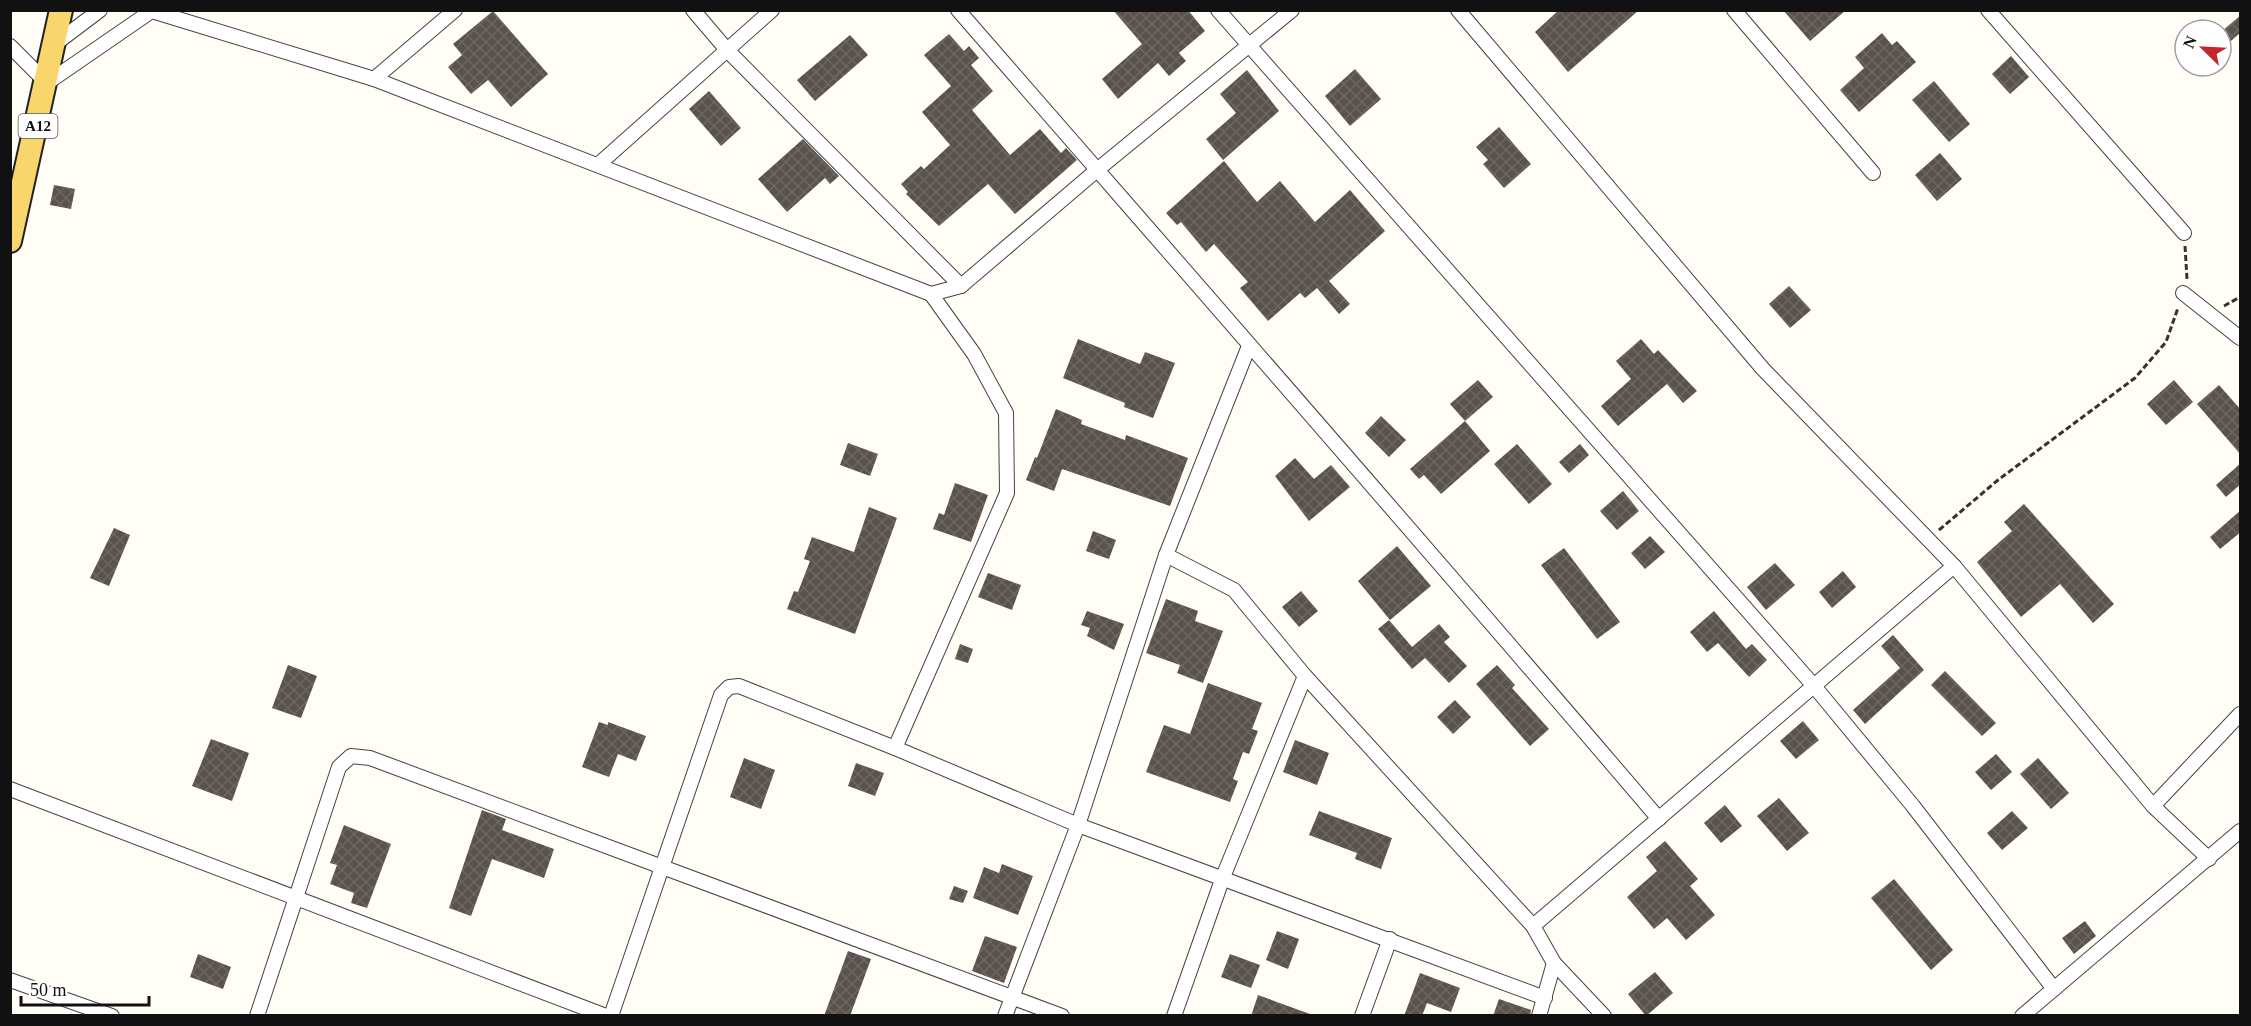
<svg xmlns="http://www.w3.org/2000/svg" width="2251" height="1026" font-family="Georgia,serif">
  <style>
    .building { fill: url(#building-cross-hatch) }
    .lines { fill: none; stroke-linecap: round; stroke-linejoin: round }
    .minor-casing { stroke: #444; stroke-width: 16 }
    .primary-casing { stroke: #222; stroke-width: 26 }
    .path { stroke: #333; stroke-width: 3; stroke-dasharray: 6 3; stroke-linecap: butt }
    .minor { stroke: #fff; stroke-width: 14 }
    .primary { stroke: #f9d66b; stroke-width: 22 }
    .labels { text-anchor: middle; stroke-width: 6; stroke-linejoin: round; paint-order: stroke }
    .shield { fill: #fff; stroke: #585858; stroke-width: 1.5 }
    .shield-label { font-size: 15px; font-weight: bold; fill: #111 }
  </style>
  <defs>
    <pattern id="building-cross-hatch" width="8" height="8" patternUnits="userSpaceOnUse" patternTransform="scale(1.5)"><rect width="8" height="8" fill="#5a524d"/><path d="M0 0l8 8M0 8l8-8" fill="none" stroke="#6d6662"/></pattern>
  </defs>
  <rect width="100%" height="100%" fill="#fffdf5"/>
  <g class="building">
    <polygon points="1113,10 1188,10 1205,31 1179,53 1186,61 1169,76 1158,63 1118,99 1102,79 1142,44"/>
    <polygon points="1559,10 1639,10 1568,72 1535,32"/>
    <polygon points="1783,10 1846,10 1810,41"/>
    <polygon points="493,11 548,74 511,107 488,80 471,94 448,67 462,55 453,44"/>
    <polygon points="2241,15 2241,32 2231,41 2222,31"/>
    <polygon points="1882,33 1892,45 1897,41 1916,62 1859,112 1840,90 1864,68 1855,57"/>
    <polygon points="949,34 964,51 969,46 979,58 971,65 993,91 972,110 1010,155 1040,129 1061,153 1066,148 1077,160 1015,214 988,184 939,226 906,194 908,192 901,184 921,166 924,169 950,145 922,112 951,86 924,55"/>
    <polygon points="850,35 868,55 815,101 797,80"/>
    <polygon points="2011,56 2029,77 2010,94 1992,74"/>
    <polygon points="1355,69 1381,99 1350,126 1325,96"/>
    <polygon points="1247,70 1279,111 1223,160 1206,139 1236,113 1220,94"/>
    <polygon points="1934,81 1970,124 1949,142 1912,100"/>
    <polygon points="709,91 741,128 721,146 689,109"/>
    <polygon points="1499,127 1531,164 1504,188 1483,164 1488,160 1476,147"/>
    <polygon points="803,139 839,176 830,184 825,178 787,212 758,179"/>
    <polygon points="1940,153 1962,179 1937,201 1915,175"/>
    <polygon points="1224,161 1257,202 1280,181 1315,222 1350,190 1385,231 1329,281 1350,304 1339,314 1317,288 1305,298 1300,293 1268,321 1240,288 1248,282 1214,244 1206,252 1181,222 1177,225 1166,213"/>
    <polygon points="54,185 75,189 71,209 50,205"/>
    <polygon points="1789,286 1811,310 1790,328 1769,304"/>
    <polygon points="1078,339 1140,364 1145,352 1175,363 1153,418 1124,407 1125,403 1063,378"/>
    <polygon points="1641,339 1654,354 1658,350 1697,391 1683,403 1667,384 1618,426 1601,406 1631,379 1616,361"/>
    <polygon points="1478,380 1493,397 1465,421 1450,404"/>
    <polygon points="2174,380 2193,402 2166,425 2147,404"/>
    <polygon points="2219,385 2241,410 2241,455 2197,404"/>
    <polygon points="1056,409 1082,420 1081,424 1125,440 1126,435 1188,458 1170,506 1062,469 1054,491 1026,480 1035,457 1037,458"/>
    <polygon points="1381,416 1406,440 1389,457 1365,433"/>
    <polygon points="1465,421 1490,451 1441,494 1424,475 1419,479 1410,469"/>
    <polygon points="848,443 878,454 870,476 840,465"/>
    <polygon points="1517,444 1552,484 1529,504 1494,464"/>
    <polygon points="1580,444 1589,455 1569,473 1559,462"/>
    <polygon points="1295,458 1314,479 1331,465 1350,487 1309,521 1275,476"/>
    <polygon points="2241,463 2241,484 2226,497 2216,485"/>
    <polygon points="955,483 988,495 971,542 933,529 939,513 944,515"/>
    <polygon points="1623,491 1639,511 1617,530 1600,511"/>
    <polygon points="2024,504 2114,604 2093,623 2060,584 2021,617 1977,562 2012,531 2004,522"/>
    <polygon points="869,507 897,518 855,634 787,609 794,591 798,592 810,561 804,559 812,537 854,552"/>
    <polygon points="2241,510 2241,532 2220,549 2210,537"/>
    <polygon points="114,528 130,535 109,586 90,578"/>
    <polygon points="1093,531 1116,540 1109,559 1086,551"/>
    <polygon points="1650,536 1665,552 1645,569 1631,553"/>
    <polygon points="1397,546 1431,586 1390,620 1358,581"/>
    <polygon points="1564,548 1620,622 1597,639 1541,565"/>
    <polygon points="1775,563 1795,585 1766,610 1747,587"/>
    <polygon points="1843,571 1856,587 1832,608 1819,592"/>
    <polygon points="988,573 1021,585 1012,610 978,597"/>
    <polygon points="1301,591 1318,611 1299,627 1282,607"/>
    <polygon points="1166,599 1198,611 1195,621 1223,631 1203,683 1177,673 1180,665 1146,653"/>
    <polygon points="1087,611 1124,624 1114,650 1087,636 1090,628 1081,625"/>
    <polygon points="1714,611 1746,649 1752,644 1767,660 1749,677 1718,643 1707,652 1690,632"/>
    <polygon points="1389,620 1412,647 1439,624 1450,637 1444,642 1467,666 1449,683 1425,658 1412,669 1378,629"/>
    <polygon points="1893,635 1924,670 1865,724 1853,710 1900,668 1881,646"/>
    <polygon points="960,644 973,649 968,663 955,659"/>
    <polygon points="288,665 317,676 301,718 272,708"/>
    <polygon points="1497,665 1515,685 1512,688 1549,729 1530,746 1476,684"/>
    <polygon points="1945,671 1996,723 1982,736 1931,685"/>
    <polygon points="1208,683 1262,703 1252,729 1258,731 1249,754 1243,752 1233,779 1238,781 1230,802 1146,772 1164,725 1190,734"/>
    <polygon points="1455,700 1471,717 1453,734 1437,717"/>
    <polygon points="1803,721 1819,740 1796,759 1780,741"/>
    <polygon points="599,722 608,725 608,722 646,736 636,761 618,754 609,777 582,767"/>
    <polygon points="211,739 249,753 232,801 192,786"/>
    <polygon points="1295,740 1329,753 1317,785 1283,772"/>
    <polygon points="1996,754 2012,772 1991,790 1975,772"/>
    <polygon points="744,758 775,770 761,809 730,797"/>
    <polygon points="2038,758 2069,793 2051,809 2020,774"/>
    <polygon points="856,763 884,773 875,796 848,786"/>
    <polygon points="1779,798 1809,833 1787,851 1757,816"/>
    <polygon points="1725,805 1742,826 1721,843 1704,823"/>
    <polygon points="482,810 506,819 502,830 554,849 544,878 492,859 471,916 449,908"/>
    <polygon points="1319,811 1392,838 1381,869 1355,859 1357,853 1309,835"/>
    <polygon points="2012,811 2028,828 2002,850 1987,833"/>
    <polygon points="344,825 391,844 367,908 351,903 354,893 330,884 337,865 330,863"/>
    <polygon points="1665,841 1698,879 1690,886 1715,915 1686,940 1667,918 1654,929 1627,897 1657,871 1646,857"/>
    <polygon points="1002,864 1033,876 1018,915 973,898 984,867 999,873"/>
    <polygon points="1894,879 1953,950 1931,970 1871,898"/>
    <polygon points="954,886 968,891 963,903 949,899"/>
    <polygon points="2085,921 2096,936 2074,954 2062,938"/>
    <polygon points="1277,931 1299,939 1288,969 1266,960"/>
    <polygon points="985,936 1017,947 1004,983 972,971"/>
    <polygon points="848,951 871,959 850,1016 824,1016"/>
    <polygon points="198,954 231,967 223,989 190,977"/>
    <polygon points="1230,954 1260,965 1251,988 1221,977"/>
    <polygon points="1655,972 1673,993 1646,1016 1628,994"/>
    <polygon points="1420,973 1460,988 1451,1012 1427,1003 1422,1016 1404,1016"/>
    <polygon points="1258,995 1310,1014 1310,1016 1251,1016"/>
    <polygon points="1499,999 1531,1010 1530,1016 1493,1016"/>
  </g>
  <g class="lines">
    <defs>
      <g id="minor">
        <polyline points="693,10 727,50 961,286"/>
        <path d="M 958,10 C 1192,279 1428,548 1659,819"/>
        <polyline points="1218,10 1814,686 1913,806 2054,989"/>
        <polyline points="1458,10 1763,369 1954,566 2153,806 2209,859"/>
        <polyline points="1734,10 1873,173"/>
        <polyline points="1988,10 2184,233"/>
        <polyline points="152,11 374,79 931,294 961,286 1097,170 1292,10"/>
        <polyline points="55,44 100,10"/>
        <polyline points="10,46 47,83 153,10"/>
        <polyline points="374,79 455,10"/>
        <polyline points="599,164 772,10"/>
        <polyline points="2183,293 2240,338"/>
        <polyline points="1166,555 1234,590 1305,676 1533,926 1554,963 1604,1016"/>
        <polyline points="895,748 1007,493 1006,413 974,354 931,294"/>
        <polyline points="10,789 606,1016"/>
        <polyline points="2153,806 2240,714"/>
        <polyline points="1533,926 1954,566"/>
        <polyline points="10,980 112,1016"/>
        <polyline points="257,1016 339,767 351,756 370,758 1062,1016"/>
        <polyline points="611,1016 721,695 729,687 739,686 895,748 1078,825 1545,998"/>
        <polyline points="1005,1016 1078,825 1166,555 1249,346"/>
        <polyline points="1174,1016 1223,877 1305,676"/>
        <polyline points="1362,1016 1390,939"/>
        <polyline points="1539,1016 1554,963"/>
        <polyline points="2022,1016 2240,831"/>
      </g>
      <polyline id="primary" points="10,241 61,10"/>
    </defs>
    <use href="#minor" class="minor-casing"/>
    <use href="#primary" class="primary-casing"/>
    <g class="path">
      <polyline points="2185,246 2187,279"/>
      <polyline points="2224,306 2240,297"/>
      <polyline points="1939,530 1998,480 2135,378 2166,342 2178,308"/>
    </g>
    <use href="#minor" class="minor"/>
    <use href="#primary" class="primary"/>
  </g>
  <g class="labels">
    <rect class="shield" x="18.5" y="114" width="39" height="24" rx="4.5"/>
    <g class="shield-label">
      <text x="38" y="131">A12</text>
    </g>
  </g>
  <rect width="2251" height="1026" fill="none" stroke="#111111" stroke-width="24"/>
  <g transform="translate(2203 48) rotate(294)"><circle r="28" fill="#ffffff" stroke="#a0a0a0" stroke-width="1.5"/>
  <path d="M0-4.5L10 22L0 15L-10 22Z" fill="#c4262e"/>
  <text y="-9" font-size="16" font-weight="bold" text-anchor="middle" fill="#111111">N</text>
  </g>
  <path d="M21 996v9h128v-9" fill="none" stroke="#111111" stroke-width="3"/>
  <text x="30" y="996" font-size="18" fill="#111111" stroke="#ffffff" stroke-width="4.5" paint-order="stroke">50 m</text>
</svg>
